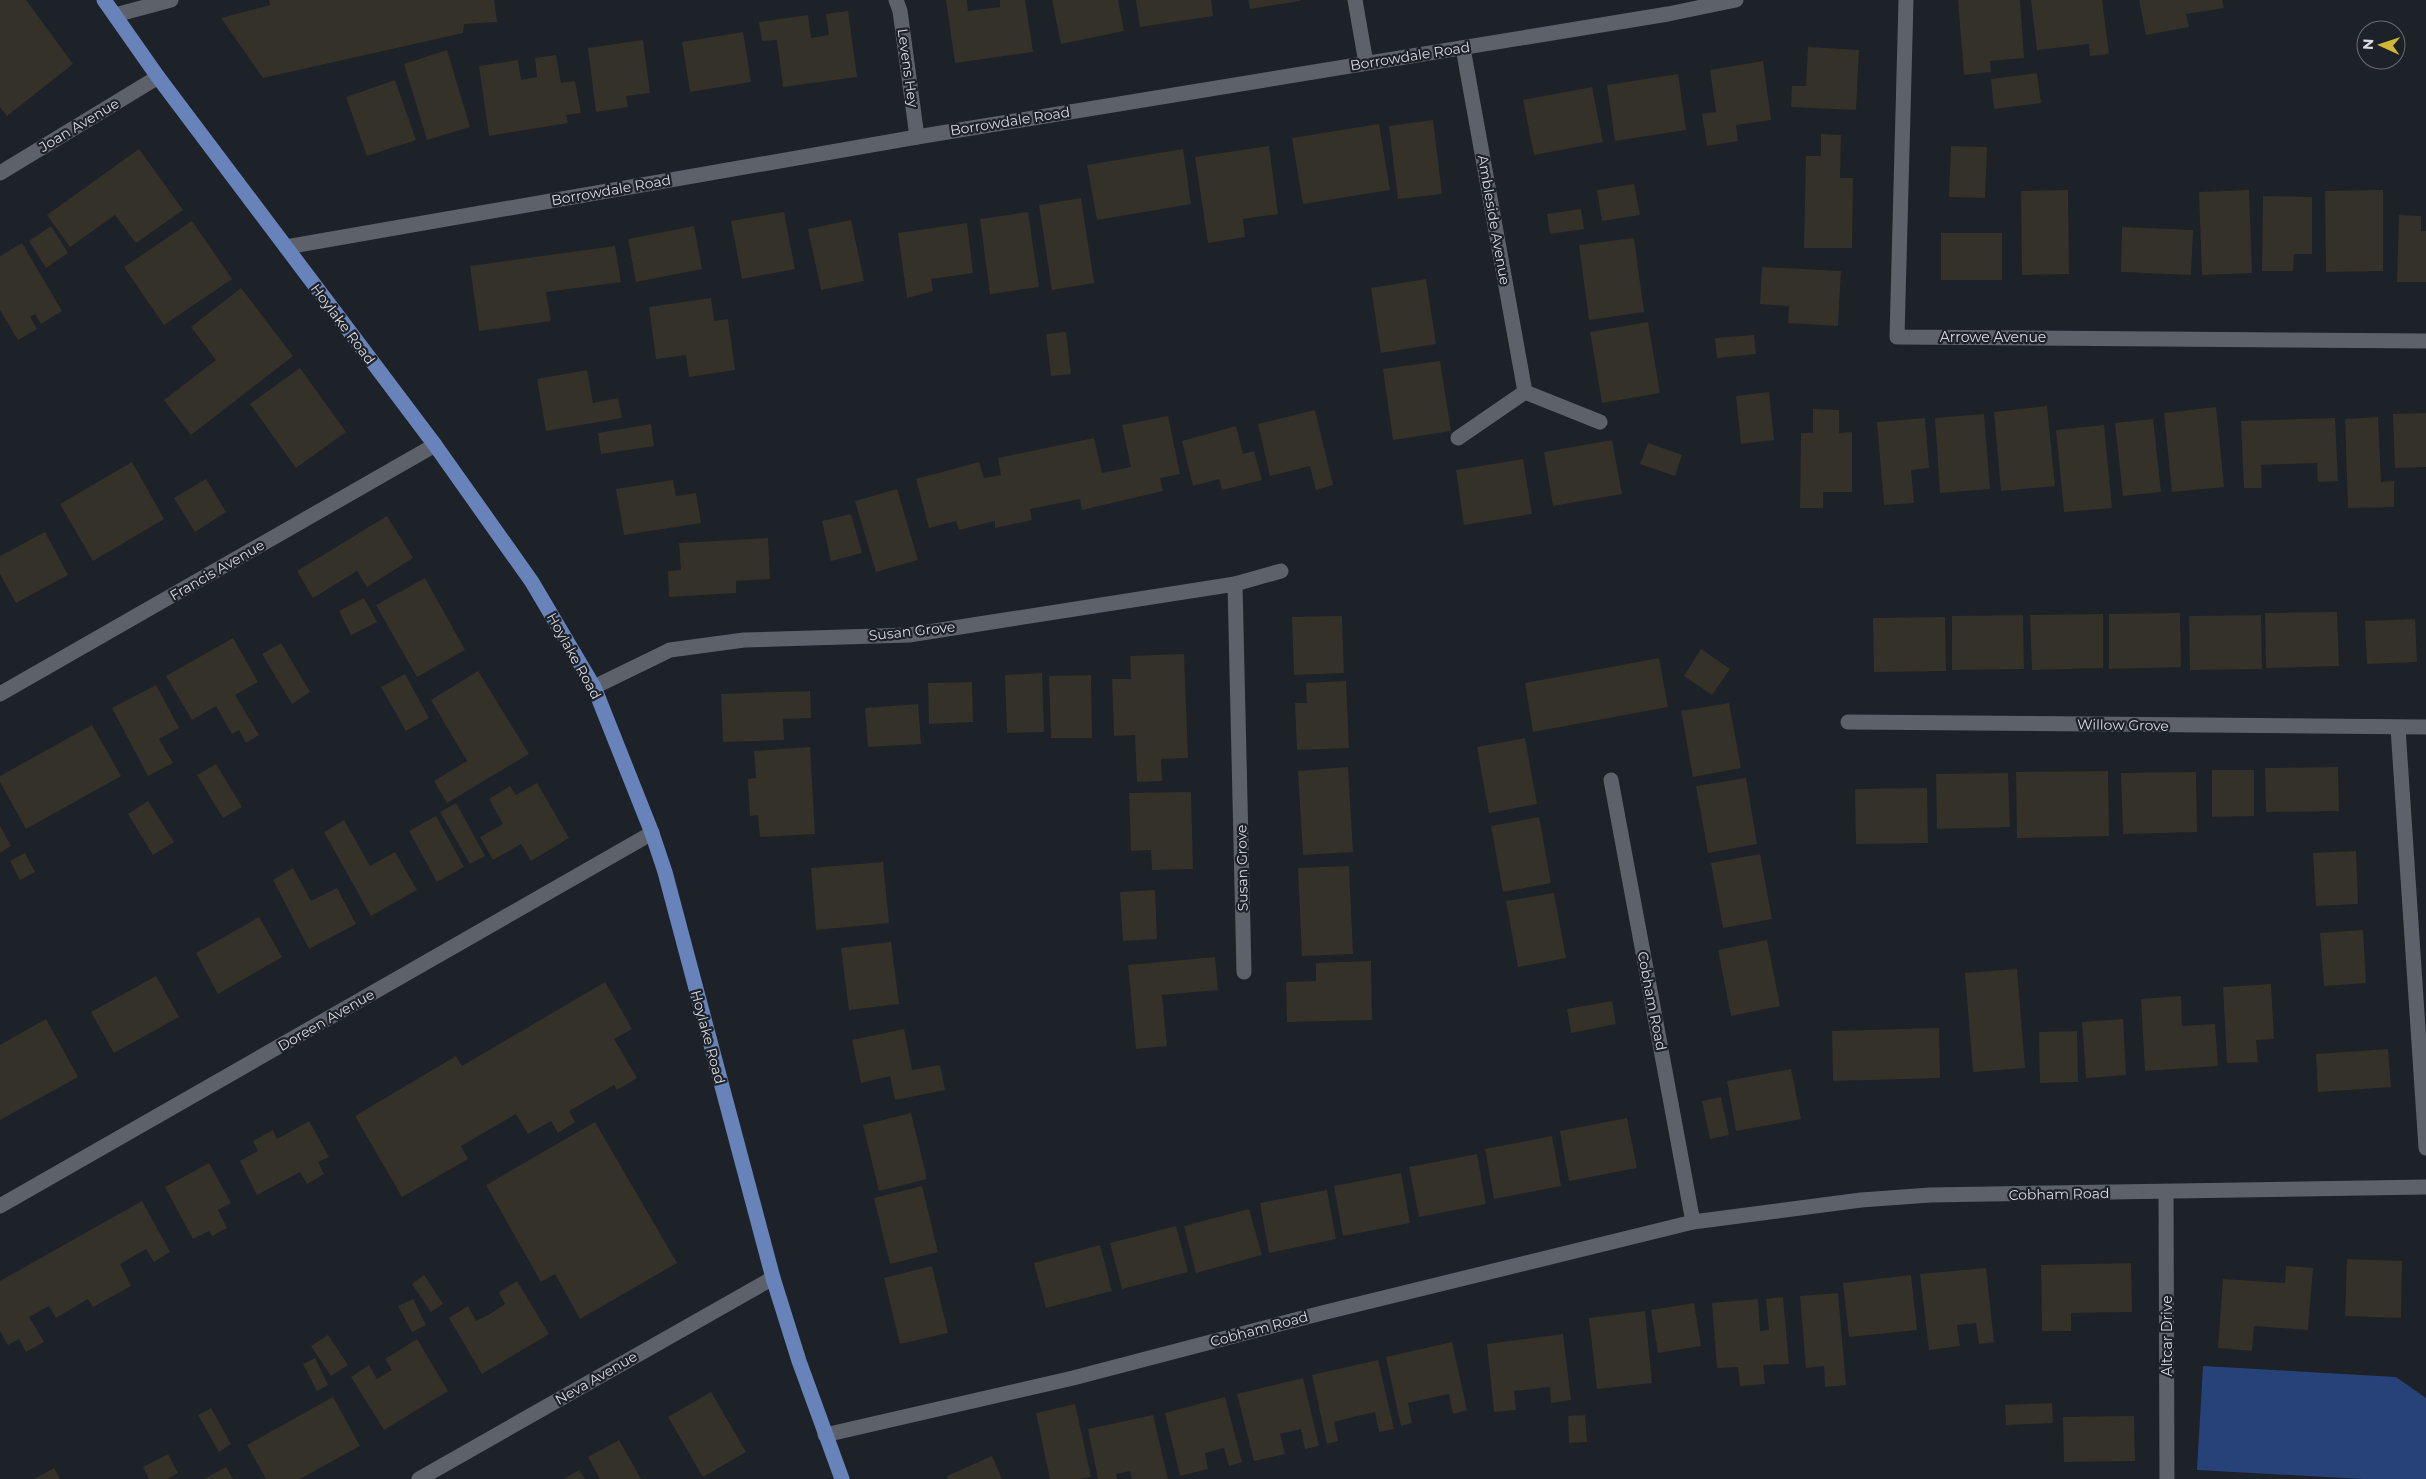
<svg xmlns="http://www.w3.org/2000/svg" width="2426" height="1479" font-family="Montserrat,sans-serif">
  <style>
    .green { fill: #274278 }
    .building { fill: #333128 }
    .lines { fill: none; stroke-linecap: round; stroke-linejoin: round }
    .minor { stroke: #5d616a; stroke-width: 15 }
    .major { stroke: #6883b9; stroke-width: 15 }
    .labels { text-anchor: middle; stroke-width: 4.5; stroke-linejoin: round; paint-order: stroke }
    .street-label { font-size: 14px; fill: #d9dbe0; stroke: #1d2128 }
  </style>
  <rect width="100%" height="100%" fill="#1d2128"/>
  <polygon class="green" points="2203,1366 2396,1377 2426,1398 2426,1479 2363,1479 2197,1470"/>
  <g class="building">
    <polygon points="0,0 26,0 73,64 7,116 0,107"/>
    <polygon points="269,0 494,0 497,22 464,24 463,33 263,78 221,18 270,5"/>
    <polygon points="946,0 967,0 968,11 1000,7 1000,0 1025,0 1033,52 955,63"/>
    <polygon points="1052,0 1118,0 1124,31 1061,44"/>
    <polygon points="1136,0 1211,0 1213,16 1140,27"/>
    <polygon points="1248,0 1300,0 1300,1 1250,9"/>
    <polygon points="1958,0 2020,0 2024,58 1990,61 1991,72 1964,75"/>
    <polygon points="2031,0 2102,0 2109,54 2090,56 2089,44 2037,50"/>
    <polygon points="2139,0 2222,0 2224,8 2186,14 2189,27 2146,35"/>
    <polygon points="848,11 857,77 783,87 777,40 762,41 759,22 808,15 811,38 829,35 826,14"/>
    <polygon points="743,32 751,82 690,92 682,42"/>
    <polygon points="643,40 650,93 626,96 628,107 596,112 588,48"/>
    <polygon points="1808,47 1859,50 1856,110 1791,107 1792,86 1806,86"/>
    <polygon points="447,50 470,127 427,140 404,64"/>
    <polygon points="556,55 561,83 575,81 581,113 566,115 568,123 489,136 479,66 518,60 521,80 537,77 535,58"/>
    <polygon points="1763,61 1771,120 1736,125 1738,141 1707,146 1702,114 1716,112 1710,70"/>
    <polygon points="2037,73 2041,103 1994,109 1991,79"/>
    <polygon points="1678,74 1686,130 1615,141 1607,85"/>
    <polygon points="395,80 416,140 367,156 346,97"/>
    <polygon points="1592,87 1603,142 1534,155 1523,100"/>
    <polygon points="1433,120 1442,194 1398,199 1389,126"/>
    <polygon points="1379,124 1390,190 1303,204 1292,138"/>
    <polygon points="1821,134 1841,135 1840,178 1853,178 1852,248 1804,248 1806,156 1821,156"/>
    <polygon points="1269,146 1278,214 1243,219 1245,237 1208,243 1195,157"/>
    <polygon points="1951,146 1987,147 1985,198 1949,197"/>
    <polygon points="139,149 183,210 136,243 115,215 70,247 47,215"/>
    <polygon points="1183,149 1191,204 1097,220 1087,165"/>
    <polygon points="1634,184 1640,215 1602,221 1597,190"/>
    <polygon points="2068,190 2069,274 2022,275 2021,191"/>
    <polygon points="2249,190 2252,273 2202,275 2199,192"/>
    <polygon points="2383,190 2383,271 2326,272 2325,191"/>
    <polygon points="2263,196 2312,197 2312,254 2294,254 2293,271 2262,271"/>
    <polygon points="1081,198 1094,283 1052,290 1039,205"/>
    <polygon points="1581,209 1584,229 1550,234 1547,214"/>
    <polygon points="784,212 795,269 742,279 731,221"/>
    <polygon points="1028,212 1039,287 990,294 980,219"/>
    <polygon points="2399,215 2421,216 2421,231 2426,231 2426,282 2397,282"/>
    <polygon points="851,220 864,281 821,290 808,229"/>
    <polygon points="192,221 232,279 164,325 124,267"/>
    <polygon points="967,223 973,273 931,279 933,291 907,298 898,233"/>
    <polygon points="51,226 68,253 46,268 29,241"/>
    <polygon points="694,226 702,269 636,282 628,239"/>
    <polygon points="2122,227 2193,230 2191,275 2121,272"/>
    <rect x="1941" y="233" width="61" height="47"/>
    <polygon points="1634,238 1644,312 1589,320 1579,245"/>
    <polygon points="22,243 62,311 41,324 35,314 30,317 37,329 18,340 0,310 0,256"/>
    <polygon points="615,246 621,282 546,292 551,321 479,331 470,266"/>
    <polygon points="1762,267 1841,271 1838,326 1788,323 1789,306 1760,304"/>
    <polygon points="1426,279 1436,344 1381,353 1371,288"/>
    <polygon points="241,288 293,356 191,435 164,400 216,360 191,327"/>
    <polygon points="711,298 714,321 728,319 735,370 689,377 686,355 656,359 649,307"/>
    <polygon points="1648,322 1660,393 1602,403 1590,332"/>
    <polygon points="1066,332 1071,374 1051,376 1046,334"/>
    <polygon points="1754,335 1756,354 1717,358 1715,338"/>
    <polygon points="1440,361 1451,431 1393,440 1383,369"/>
    <polygon points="300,368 346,432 296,468 250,404"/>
    <polygon points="587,370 593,403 618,398 622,418 546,431 537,379"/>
    <polygon points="1769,392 1774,440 1741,444 1736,396"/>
    <polygon points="2047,406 2055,486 2001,491 1994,412"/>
    <polygon points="2216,407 2224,487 2172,492 2164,413"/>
    <polygon points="1813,409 1839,410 1839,433 1852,432 1852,492 1823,492 1823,508 1800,508 1801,433 1813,433"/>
    <polygon points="1315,410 1333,485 1316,490 1310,466 1270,476 1258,424"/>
    <polygon points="2426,413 2426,467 2395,468 2393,414"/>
    <polygon points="1984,414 1990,489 1940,493 1935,418"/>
    <polygon points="1168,416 1180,474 1160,478 1163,491 1082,510 1080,499 1030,509 1032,520 995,528 995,521 959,530 956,521 929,528 916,479 979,462 984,478 1001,475 998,458 1094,438 1102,473 1131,467 1122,425"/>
    <polygon points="2378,417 2381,482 2394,481 2394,507 2348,508 2345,419"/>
    <polygon points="1925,418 1929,468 1911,470 1914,503 1884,505 1877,422"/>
    <polygon points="2335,418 2338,481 2318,482 2317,463 2261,465 2262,488 2244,488 2241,421"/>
    <polygon points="2153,419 2161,492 2123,496 2115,423"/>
    <polygon points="651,424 654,446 601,454 598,433"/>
    <polygon points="2104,425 2112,508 2064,512 2056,430"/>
    <polygon points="1236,426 1243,454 1254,451 1262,480 1222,490 1219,479 1193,486 1182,441"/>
    <polygon points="1612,440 1622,494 1553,506 1544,452"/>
    <polygon points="1648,443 1682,455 1675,476 1640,464"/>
    <polygon points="1523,459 1532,514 1464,525 1456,470"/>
    <polygon points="132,462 164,519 93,561 60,504"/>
    <polygon points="206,479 226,512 195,532 174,498"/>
    <polygon points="673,480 676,496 696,493 701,523 624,535 616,489"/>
    <polygon points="897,489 918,560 876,572 855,501"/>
    <polygon points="851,514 862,553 831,561 822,521"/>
    <polygon points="387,516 413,558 367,587 357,571 313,598 297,571"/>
    <polygon points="45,532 68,575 16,603 0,574 0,556"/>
    <polygon points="768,538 770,579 736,581 736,593 669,597 668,571 681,570 679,543"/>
    <polygon points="425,578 465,650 417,677 376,605"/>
    <polygon points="364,598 377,622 351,635 339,611"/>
    <polygon points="2337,612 2339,666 2266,668 2265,613"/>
    <polygon points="2180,613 2181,667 2109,669 2109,614"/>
    <polygon points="2103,614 2103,668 2032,670 2030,615"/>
    <polygon points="2023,615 2024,669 1952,670 1952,616"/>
    <polygon points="2261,615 2262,669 2190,670 2189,616"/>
    <polygon points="1342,616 1344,673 1294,675 1292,617"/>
    <polygon points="1945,617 1946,671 1874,672 1873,618"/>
    <polygon points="2415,619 2417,662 2367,664 2365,621"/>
    <polygon points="233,638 258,682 235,695 259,735 246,743 239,730 232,734 216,706 192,720 166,676"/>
    <polygon points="281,643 310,692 292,704 262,654"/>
    <polygon points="1701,649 1730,669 1712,695 1684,676"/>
    <polygon points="1184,654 1188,758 1161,759 1162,781 1137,782 1135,735 1114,736 1112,679 1131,679 1130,656"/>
    <polygon points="1659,658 1668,707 1533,732 1525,683"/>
    <polygon points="478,671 529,754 447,803 434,781 467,761 431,700"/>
    <polygon points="1042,673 1044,732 1007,733 1005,675"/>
    <polygon points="405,674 429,718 406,731 381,687"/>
    <polygon points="1091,675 1092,738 1051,738 1049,676"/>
    <polygon points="1346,681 1349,748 1297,750 1295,703 1307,703 1306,683"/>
    <polygon points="972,682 973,722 929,724 928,683"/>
    <polygon points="156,685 179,728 159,739 173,763 148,776 112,708"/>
    <polygon points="810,691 811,718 783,719 784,740 723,742 721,694"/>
    <polygon points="1729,703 1741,768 1693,777 1681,711"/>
    <polygon points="918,704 921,744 868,747 865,708"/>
    <polygon points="92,725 121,776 26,829 0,782 0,776"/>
    <polygon points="1525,738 1537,804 1489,813 1477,747"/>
    <polygon points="810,747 815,834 760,837 758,815 750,816 748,779 756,778 754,751"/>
    <polygon points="216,764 242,807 223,818 197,775"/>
    <polygon points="1348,767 1353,852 1303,855 1298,771"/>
    <polygon points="2338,767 2339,811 2266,812 2265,768"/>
    <polygon points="2212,770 2254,770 2254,816 2212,817"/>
    <polygon points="2108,771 2109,836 2017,838 2016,772"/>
    <polygon points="2196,772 2197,832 2123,834 2121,773"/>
    <polygon points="2008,773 2010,827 1937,829 1936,774"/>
    <polygon points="1746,778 1757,844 1708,853 1696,786"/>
    <polygon points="537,783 569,838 531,861 521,844 493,860 480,837 503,824 489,799 510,786 516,795"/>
    <polygon points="1927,788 1928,843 1856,844 1855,789"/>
    <polygon points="1191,792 1193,869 1152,870 1151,850 1131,851 1129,793"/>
    <polygon points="148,801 174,842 153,855 128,814"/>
    <polygon points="456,803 485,856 470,864 440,812"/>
    <polygon points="436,816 464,867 437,882 409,831"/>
    <polygon points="1539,817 1551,883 1503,892 1491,826"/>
    <polygon points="344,820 370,866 395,852 417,890 371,916 324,832"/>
    <polygon points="0,826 11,846 0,853"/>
    <polygon points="2356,851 2358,904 2316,906 2313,853"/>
    <polygon points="25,853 35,872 20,880 10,861"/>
    <polygon points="1760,854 1772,919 1723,928 1711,863"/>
    <polygon points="883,862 889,923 816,930 811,868"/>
    <polygon points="1349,866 1353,954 1302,956 1298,868"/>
    <polygon points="293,868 311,901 337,888 356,924 309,949 273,880"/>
    <polygon points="1155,890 1157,939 1123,941 1120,892"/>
    <polygon points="1554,893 1566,958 1518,967 1506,901"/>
    <polygon points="259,917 282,957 218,994 196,953"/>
    <polygon points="2363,930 2366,983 2324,986 2320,933"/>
    <polygon points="1767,940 1780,1006 1731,1016 1718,950"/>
    <polygon points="891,942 899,1004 849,1010 841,948"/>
    <polygon points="1215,957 1218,990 1162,995 1167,1046 1136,1049 1128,965"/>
    <polygon points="1371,961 1372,1020 1287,1022 1286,982 1316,981 1316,963"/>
    <polygon points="2017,969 2025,1068 1973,1072 1965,973"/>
    <polygon points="156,976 179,1017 114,1053 91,1012"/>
    <polygon points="605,982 632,1029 614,1039 637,1078 617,1090 614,1085 569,1111 575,1122 558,1133 551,1121 528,1134 516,1114 461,1146 468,1159 402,1197 355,1116 456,1056 462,1066"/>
    <polygon points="2271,984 2274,1039 2256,1040 2258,1062 2227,1063 2223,987"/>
    <polygon points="2181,996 2182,1026 2215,1024 2218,1066 2145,1071 2141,999"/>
    <polygon points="1612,1001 1616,1024 1571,1033 1567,1009"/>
    <polygon points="46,1019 78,1077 0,1120 0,1045"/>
    <polygon points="2123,1019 2126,1075 2086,1078 2082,1022"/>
    <polygon points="1939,1028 1940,1078 1833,1081 1832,1031"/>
    <polygon points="904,1029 912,1070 940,1065 945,1090 895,1100 890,1076 861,1083 852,1040"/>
    <polygon points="2077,1031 2078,1082 2040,1083 2039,1032"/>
    <polygon points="2388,1049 2391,1087 2318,1092 2316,1054"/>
    <polygon points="1791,1069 1801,1119 1736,1131 1727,1081"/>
    <polygon points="1721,1097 1729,1135 1710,1139 1702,1101"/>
    <polygon points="911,1113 927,1179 879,1191 863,1125"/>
    <polygon points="1627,1118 1637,1168 1569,1181 1560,1131"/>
    <polygon points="309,1121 329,1157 318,1162 324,1174 307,1184 300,1172 257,1195 240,1161 258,1151 253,1141 273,1130 277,1139"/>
    <polygon points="595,1122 677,1263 580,1319 555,1274 541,1282 486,1185"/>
    <polygon points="1552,1136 1561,1186 1494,1199 1485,1149"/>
    <polygon points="1477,1154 1486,1204 1419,1217 1409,1167"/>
    <polygon points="209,1163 231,1203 218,1210 227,1228 212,1236 209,1231 193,1239 165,1187"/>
    <polygon points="1401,1173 1410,1223 1343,1236 1334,1186"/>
    <polygon points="922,1186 938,1252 890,1264 874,1198"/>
    <polygon points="1327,1190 1336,1239 1269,1253 1260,1203"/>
    <polygon points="142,1201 170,1252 154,1262 146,1249 120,1264 131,1286 93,1307 88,1299 56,1318 49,1306 29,1317 44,1342 26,1352 19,1339 8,1345 0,1331 0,1281"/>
    <polygon points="1249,1209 1262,1255 1196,1273 1184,1226"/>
    <polygon points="1176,1226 1188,1272 1122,1289 1110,1243"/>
    <polygon points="1100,1245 1112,1291 1046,1308 1034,1263"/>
    <polygon points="2347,1259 2402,1261 2401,1318 2345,1316"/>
    <polygon points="2131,1263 2132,1312 2071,1313 2071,1331 2042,1331 2041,1265"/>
    <polygon points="932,1266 948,1333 900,1344 884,1278"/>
    <polygon points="2286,1266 2313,1268 2308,1330 2254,1326 2252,1351 2218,1348 2223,1279 2285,1283"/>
    <polygon points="1986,1268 1994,1342 1979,1344 1976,1323 1957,1325 1960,1346 1929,1350 1920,1274"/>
    <polygon points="424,1275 443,1304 431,1312 412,1284"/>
    <polygon points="1911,1275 1917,1330 1849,1337 1843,1283"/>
    <polygon points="517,1281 549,1334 482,1374 449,1318 468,1306 476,1321 490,1314 505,1304 499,1292"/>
    <polygon points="1838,1293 1846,1385 1825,1387 1824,1366 1806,1368 1800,1296"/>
    <polygon points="1783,1297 1789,1364 1763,1365 1765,1384 1740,1386 1738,1367 1717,1368 1712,1303 1758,1299 1760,1331 1769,1330 1766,1299"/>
    <polygon points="413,1299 426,1325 412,1332 398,1306"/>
    <polygon points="1694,1303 1701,1346 1658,1353 1651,1310"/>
    <polygon points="1645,1311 1652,1383 1597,1389 1589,1318"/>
    <polygon points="1563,1334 1571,1400 1551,1403 1550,1387 1514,1391 1516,1410 1494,1412 1487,1344"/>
    <polygon points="328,1335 348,1365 331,1376 311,1346"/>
    <polygon points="417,1339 448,1391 384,1430 351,1377 369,1365 377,1379 392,1370 385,1359"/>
    <polygon points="1452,1342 1467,1410 1453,1414 1449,1394 1430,1398 1408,1403 1412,1423 1401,1426 1386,1357"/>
    <polygon points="315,1358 328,1385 317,1391 303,1364"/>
    <polygon points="1378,1360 1394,1429 1379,1432 1375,1412 1357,1416 1334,1422 1338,1441 1327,1444 1312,1375"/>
    <polygon points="1303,1378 1319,1446 1305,1449 1301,1429 1280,1434 1285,1454 1254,1461 1237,1394"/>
    <polygon points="711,1392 746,1452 703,1477 668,1417"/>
    <polygon points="333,1397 360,1446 300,1479 266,1479 247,1445"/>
    <polygon points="1225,1397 1242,1462 1229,1466 1224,1448 1205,1453 1208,1469 1180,1476 1165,1413"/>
    <polygon points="2052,1403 2053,1423 2006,1425 2005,1405"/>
    <polygon points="1075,1404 1091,1477 1079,1479 1050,1479 1036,1413"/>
    <polygon points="211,1408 231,1444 219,1452 198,1415"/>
    <polygon points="1153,1415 1168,1479 1132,1479 1130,1471 1116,1474 1117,1479 1098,1479 1088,1429"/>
    <polygon points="1585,1415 1587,1442 1569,1443 1568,1416"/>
    <polygon points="2134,1416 2135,1461 2064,1462 2063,1417"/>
    <polygon points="619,1440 641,1479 600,1479 588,1457"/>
    <polygon points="168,1454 178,1473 168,1479 149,1479 143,1467"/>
    <polygon points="992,1456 1002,1479 948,1479 947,1476"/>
    <polygon points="226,1467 233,1479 204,1479"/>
    <polygon points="54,1468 60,1479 34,1479"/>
    <polygon points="579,1470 585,1479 564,1479"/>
  </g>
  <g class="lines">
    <g class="minor">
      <polyline points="896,0 900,11 917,137"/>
      <polyline points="1355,0 1366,63"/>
      <polyline points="1906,0 1897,337 2426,341"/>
      <polyline points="115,15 171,0"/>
      <polyline points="0,173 158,77"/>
      <polyline points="286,247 917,137 1668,14 1736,0"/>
      <polyline points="1525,392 1600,422"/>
      <polyline points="1458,438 1525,392 1463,48"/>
      <polyline points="1235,584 1281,571"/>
      <polyline points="594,687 670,650 744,640 909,635 1235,584 1244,972"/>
      <polyline points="0,694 435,445"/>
      <polyline points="1848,722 2426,727"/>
      <polyline points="2398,728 2426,1148"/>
      <polyline points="1611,780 1693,1222"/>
      <polyline points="2166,1192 2167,1479"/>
      <polyline points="0,1206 652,833"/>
      <polyline points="825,1435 1073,1378 1322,1313 1693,1222 1861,1200 1930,1195 2426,1187"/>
      <polyline points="419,1479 773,1278"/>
    </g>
    <polyline class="major" points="104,0 158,77 435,445 532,582 594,687 652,833 665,872 773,1278 799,1361 842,1479"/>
  </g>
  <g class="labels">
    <g class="street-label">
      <text transform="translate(1410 56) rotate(-9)" y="5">Borrowdale Road</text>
      <text transform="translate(908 68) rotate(82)" y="5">Levens Hey</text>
      <text transform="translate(1010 121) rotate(-9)" y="5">Borrowdale Road</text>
      <text transform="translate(79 125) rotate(-31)" y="5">Joan Avenue</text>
      <text transform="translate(611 190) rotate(-10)" y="5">Borrowdale Road</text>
      <text transform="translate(1494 220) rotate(80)" y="5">Ambleside Avenue</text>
      <text transform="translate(343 324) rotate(53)" y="5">Hoylake Road</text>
      <text x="1993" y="342">Arrowe Avenue</text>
      <text transform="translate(217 570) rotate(-30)" y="5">Francis Avenue</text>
      <text transform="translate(912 631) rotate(-6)" y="5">Susan Grove</text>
      <text transform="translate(574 656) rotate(61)" y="5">Hoylake Road</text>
      <text transform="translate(2123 725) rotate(1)" y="5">Willow Grove</text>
      <text transform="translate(1242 868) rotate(-91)" y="5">Susan Grove</text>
      <text transform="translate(1652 1001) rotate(79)" y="5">Cobham Road</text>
      <text transform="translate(326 1020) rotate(-30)" y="5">Doreen Avenue</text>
      <text transform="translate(708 1037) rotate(75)" y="5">Hoylake Road</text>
      <text transform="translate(2059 1194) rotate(-1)" y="5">Cobham Road</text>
      <text transform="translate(1259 1329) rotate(-15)" y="5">Cobham Road</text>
      <text transform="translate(2167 1336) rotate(-90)" y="5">Altcar Drive</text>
      <text transform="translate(596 1378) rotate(-30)" y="5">Neva Avenue</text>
    </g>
  </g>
  <g transform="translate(2381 45) rotate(273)"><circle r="24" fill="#1d2128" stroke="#686b72"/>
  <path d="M0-4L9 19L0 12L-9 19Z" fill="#d1b736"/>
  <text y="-8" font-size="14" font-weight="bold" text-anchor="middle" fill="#d9dbe0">N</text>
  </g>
</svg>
